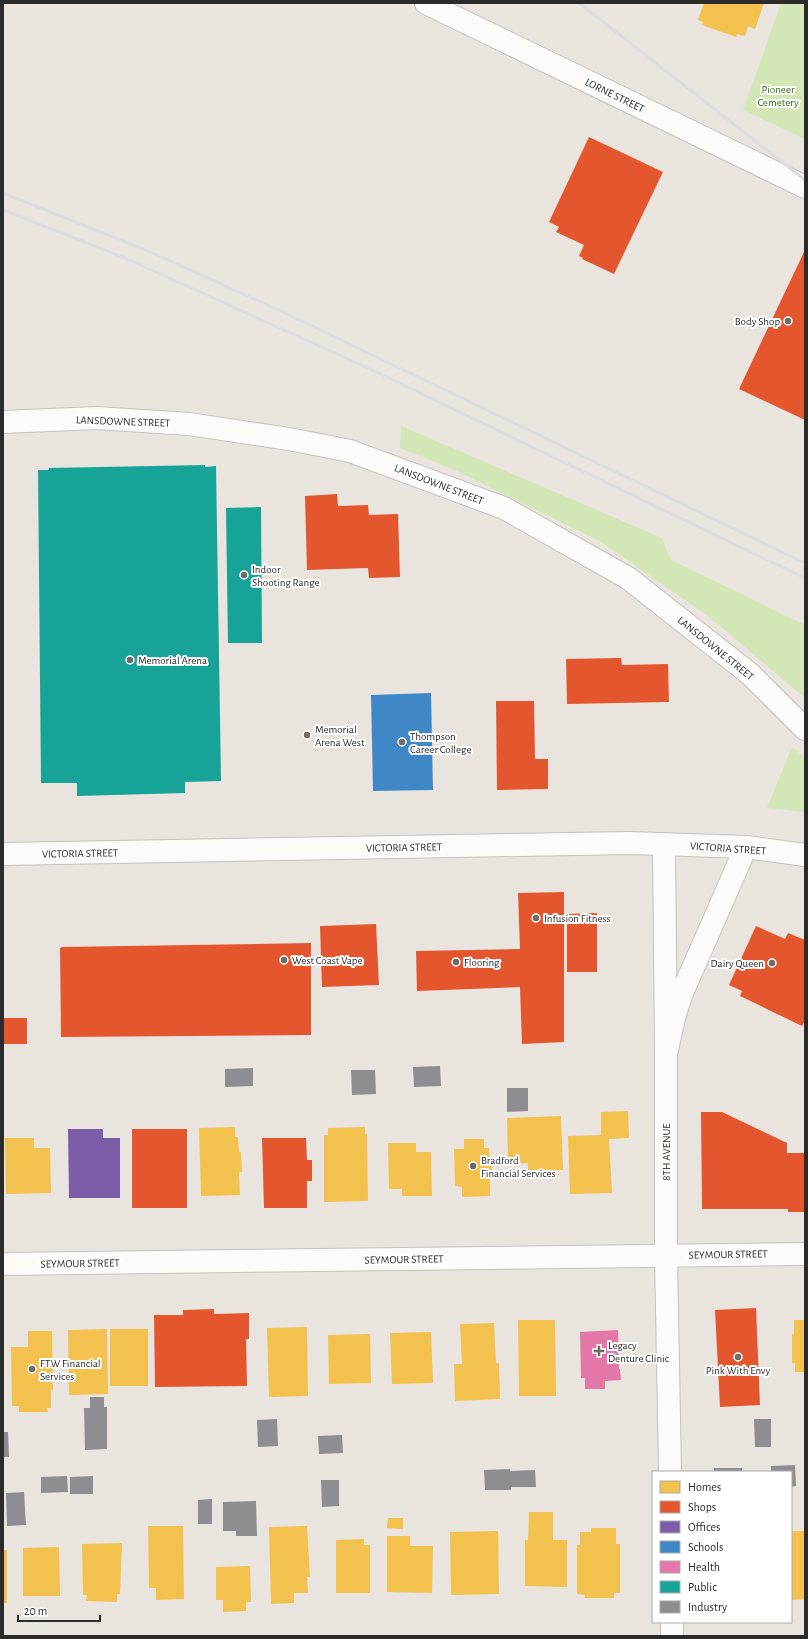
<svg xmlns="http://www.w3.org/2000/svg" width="808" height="1639" font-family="'Alegreya Sans',sans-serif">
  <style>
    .green { fill: #d2e7b5 }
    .homes { fill: #f2c14e }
    .shops { fill: #e4572e }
    .offices { fill: #7b5ea7 }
    .schools { fill: #3f88c5 }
    .health { fill: #e377a8 }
    .public { fill: #17a398 }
    .industry { fill: #8d8d92 }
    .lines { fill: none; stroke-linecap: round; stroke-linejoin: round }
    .street-casing { stroke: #c3c1c1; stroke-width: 24 }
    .secondary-casing { stroke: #c3c1c1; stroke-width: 24 }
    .street { stroke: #fcfbfa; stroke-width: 22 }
    .secondary { stroke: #fcfbfa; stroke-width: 22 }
    .rail { stroke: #dddddf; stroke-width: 3 }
    .poi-dot { fill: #6e6c6a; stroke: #fff; stroke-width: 1.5 }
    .labels { text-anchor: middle; stroke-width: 4; stroke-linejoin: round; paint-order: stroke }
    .park-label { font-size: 11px; fill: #346e14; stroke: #fff }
    .street-label { font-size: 11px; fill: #2b2b2b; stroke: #fff }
    .poi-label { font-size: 11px; fill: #2b2b2b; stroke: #fff; text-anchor: start }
  </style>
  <rect width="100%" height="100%" fill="#eae4df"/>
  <g class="green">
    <polygon points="781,3 805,3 805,139 743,110"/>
    <polygon points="401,426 662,538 671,560 805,625 805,698 708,616 601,542 457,471 400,448"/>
    <polygon points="792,747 805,758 805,812 767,808"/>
  </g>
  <g class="homes">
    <polygon points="704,3 764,3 755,29 748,26 745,36 737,34 736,37 702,25 703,22 698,20"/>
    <polygon points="628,1111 629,1138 609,1139 612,1193 570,1194 568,1136 601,1135 601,1112"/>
    <polygon points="561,1116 563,1170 528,1171 528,1163 511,1164 511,1159 508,1159 507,1118"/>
    <polygon points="235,1127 235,1137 238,1137 239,1152 241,1152 242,1172 239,1172 240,1195 201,1196 199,1128"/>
    <polygon points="365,1127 365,1134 367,1134 368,1201 324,1202 324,1135 328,1135 328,1128"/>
    <polygon points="5,1138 34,1138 34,1148 50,1148 51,1193 6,1194"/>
    <polygon points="464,1139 484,1139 484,1148 489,1148 490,1161 492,1161 492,1174 490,1174 490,1196 462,1197 462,1187 455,1186 454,1149 464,1149"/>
    <polygon points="388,1143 416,1143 416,1152 431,1152 432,1196 402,1196 402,1189 389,1189"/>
    <polygon points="518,1320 555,1320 556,1396 519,1396"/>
    <polygon points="794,1320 805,1320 805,1372 795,1372 795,1363 792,1363 792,1334 794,1334"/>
    <polygon points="494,1323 496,1363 499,1363 500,1399 455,1401 454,1364 462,1364 460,1324"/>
    <polygon points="307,1327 308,1396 269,1397 267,1328"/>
    <polygon points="107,1329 108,1394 69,1395 68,1330"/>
    <rect x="110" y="1329" width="38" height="57"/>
    <polygon points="28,1331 52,1331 53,1390 51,1390 51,1408 47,1408 48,1412 19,1412 19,1406 12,1406 11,1347 28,1347"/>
    <polygon points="431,1332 433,1383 392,1384 390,1333"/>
    <polygon points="370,1334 371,1383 329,1384 328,1335"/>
    <polygon points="529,1512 553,1512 553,1540 567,1540 567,1587 525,1586 525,1540 528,1540"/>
    <polygon points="388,1518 403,1518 403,1529 387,1528"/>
    <polygon points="148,1526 183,1526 184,1599 156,1600 156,1588 149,1588"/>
    <polygon points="307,1526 310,1577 307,1577 308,1593 294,1593 294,1603 271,1604 269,1527"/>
    <polygon points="591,1528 616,1528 616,1544 620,1544 620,1593 614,1593 614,1598 585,1598 585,1595 577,1594 577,1545 580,1545 580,1532 591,1532"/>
    <polygon points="498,1531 499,1594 451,1595 450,1532"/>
    <polygon points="791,1531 805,1531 805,1599 791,1600"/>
    <polygon points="387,1536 410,1536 410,1546 433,1546 432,1593 387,1592"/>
    <polygon points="364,1539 364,1545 370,1545 370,1593 336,1593 336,1540"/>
    <polygon points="122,1543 120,1594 117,1594 117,1602 86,1601 87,1595 83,1595 82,1544"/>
    <polygon points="59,1547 60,1596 23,1596 23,1548"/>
    <rect x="3" y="1550" width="4" height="53"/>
    <polygon points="250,1566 251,1602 246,1602 246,1611 223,1612 223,1600 216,1600 216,1567"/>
  </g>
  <g class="shops">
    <polygon points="589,137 663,172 614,274 582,259 583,258 579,256 584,245 556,232 559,227 549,222"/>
    <polygon points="804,252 805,252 805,420 739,389"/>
    <polygon points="337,494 338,506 368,505 369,515 398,514 400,577 369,578 368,568 307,570 305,496"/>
    <polygon points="621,658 622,665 668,664 669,702 567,704 566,659"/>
    <polygon points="496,701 534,701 535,759 548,759 548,789 497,790"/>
    <polygon points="564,892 564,1042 522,1044 520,987 417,991 416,951 520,949 518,893"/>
    <polygon points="597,913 597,972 567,972 567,914"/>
    <polygon points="376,924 379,985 322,987 320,926"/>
    <polygon points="756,926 785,939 788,933 805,940 805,1021 802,1026 740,996 742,991 729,985"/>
    <polygon points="311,943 311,1035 61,1037 60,948 62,947"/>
    <rect x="3" y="1018" width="24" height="26"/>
    <polygon points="701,1112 722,1112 787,1143 787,1153 805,1153 805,1212 788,1212 788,1209 702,1209"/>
    <rect x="132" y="1129" width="55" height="79"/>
    <polygon points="262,1138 306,1138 307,1160 312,1160 312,1181 307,1181 307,1208 264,1208"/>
    <polygon points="756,1308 760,1405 720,1407 715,1310"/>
    <polygon points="214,1309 214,1314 249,1313 249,1339 246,1339 247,1386 155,1387 154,1315 183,1315 183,1310"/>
  </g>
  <polygon class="offices" points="68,1129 103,1129 103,1138 120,1138 120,1198 69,1198"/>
  <polygon class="schools" points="431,693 433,790 373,791 371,695"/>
  <polygon class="health" points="618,1330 619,1369 620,1369 621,1380 605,1381 605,1389 585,1389 585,1378 581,1378 580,1332"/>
  <g class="public">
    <polygon points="205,465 205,467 216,466 221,781 185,782 185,793 77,796 77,783 41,783 38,470 49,470 49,468"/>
    <polygon points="261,507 262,643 228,643 226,508"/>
  </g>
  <g class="industry">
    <polygon points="440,1066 441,1086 414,1087 413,1067"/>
    <polygon points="253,1068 253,1086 225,1087 225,1069"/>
    <polygon points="351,1070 375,1070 376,1094 352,1095"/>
    <polygon points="507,1088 528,1088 528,1111 507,1112"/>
    <polygon points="90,1397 104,1397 104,1407 107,1407 107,1449 85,1450 84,1408 90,1408"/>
    <polygon points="277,1419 278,1446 258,1447 257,1420"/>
    <polygon points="754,1419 771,1419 771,1447 755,1447"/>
    <polygon points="3,1432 8,1432 9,1457 3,1457"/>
    <polygon points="342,1435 343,1453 319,1454 318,1436"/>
    <polygon points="795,1465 796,1486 791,1487 791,1472 771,1472 771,1466"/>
    <rect x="714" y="1468" width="28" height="4"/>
    <polygon points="510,1469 510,1471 535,1470 536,1487 511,1487 511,1490 485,1490 484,1470"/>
    <polygon points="67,1476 68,1492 41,1493 41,1477"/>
    <polygon points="93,1476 93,1494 70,1494 70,1477"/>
    <polygon points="321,1480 339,1480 339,1506 322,1507"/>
    <polygon points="24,1492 26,1525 7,1526 6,1493"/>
    <polygon points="212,1499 212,1524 198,1524 198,1500"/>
    <polygon points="256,1501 257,1536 236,1536 236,1531 223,1531 223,1502"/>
  </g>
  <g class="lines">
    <defs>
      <g id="street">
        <polyline points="670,1472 666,1255 666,1054 675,1014 682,993 746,847"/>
        <polyline points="672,1622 672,1636"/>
      </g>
      <g id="secondary">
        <polyline points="426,3 805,187"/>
        <polyline points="3,422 97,418 189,424 289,439 350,451 504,508 628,578 750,674 805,729"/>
        <polyline points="664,844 666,1054"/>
        <polyline points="3,854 629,843 746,847 805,855"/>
        <polyline points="3,1264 805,1254"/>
      </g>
    </defs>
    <use href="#street" class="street-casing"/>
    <use href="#secondary" class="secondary-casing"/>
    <use href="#street" class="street"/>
    <use href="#secondary" class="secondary"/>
    <g class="rail">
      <polyline points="579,3 805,180"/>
      <polyline points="3,193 146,250 283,312 805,563"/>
      <polyline points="3,210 125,258 370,369 805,578"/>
    </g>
  </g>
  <g class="poi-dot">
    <circle cx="788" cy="321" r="4"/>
    <circle cx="244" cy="575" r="4"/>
    <circle cx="130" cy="660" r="4"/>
    <circle cx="307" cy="735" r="4"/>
    <circle cx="402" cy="742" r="4"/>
    <circle cx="536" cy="918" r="4"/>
    <circle cx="284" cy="960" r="4"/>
    <circle cx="456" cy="962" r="4"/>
    <circle cx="772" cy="963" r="4"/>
    <circle cx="473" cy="1166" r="4"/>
    <path d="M597 1345h4v4h4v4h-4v4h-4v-4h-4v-4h4z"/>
    <circle cx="738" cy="1357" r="4"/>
    <circle cx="32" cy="1369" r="4"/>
  </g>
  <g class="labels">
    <g class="park-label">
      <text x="778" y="93">Pioneer<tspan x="778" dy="13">Cemetery</tspan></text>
    </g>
    <g class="street-label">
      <text transform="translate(615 95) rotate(26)" y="4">LORNE STREET</text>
      <text transform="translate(123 421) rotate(2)" y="4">LANSDOWNE STREET</text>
      <text transform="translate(439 484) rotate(21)" y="4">LANSDOWNE STREET</text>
      <text transform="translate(716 648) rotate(39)" y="4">LANSDOWNE STREET</text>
      <text transform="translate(404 847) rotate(-1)" y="4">VICTORIA STREET</text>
      <text transform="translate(728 848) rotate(4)" y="4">VICTORIA STREET</text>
      <text transform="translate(80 853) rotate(-1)" y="4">VICTORIA STREET</text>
      <text transform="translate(666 1152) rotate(-90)" y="4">8TH AVENUE</text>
      <text transform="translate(728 1254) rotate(-1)" y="4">SEYMOUR STREET</text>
      <text transform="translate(404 1259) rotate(-1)" y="4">SEYMOUR STREET</text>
      <text transform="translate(80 1263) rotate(-1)" y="4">SEYMOUR STREET</text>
    </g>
    <g class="poi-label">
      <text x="780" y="325" text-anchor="end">Body Shop</text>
      <text x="252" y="573">Indoor<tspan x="252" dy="13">Shooting Range</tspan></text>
      <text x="138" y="664">Memorial Arena</text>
      <text x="315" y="733">Memorial<tspan x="315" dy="13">Arena West</tspan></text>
      <text x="410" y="740">Thompson<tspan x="410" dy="13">Career College</tspan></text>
      <text x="544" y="922">Infusion Fitness</text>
      <text x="292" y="964">West Coast Vape</text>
      <text x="464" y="966">Flooring</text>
      <text x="764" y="967" text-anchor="end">Dairy Queen</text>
      <text x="481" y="1164">Bradford<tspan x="481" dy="13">Financial Services</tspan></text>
      <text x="608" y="1349">Legacy<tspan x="608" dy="13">Denture Clinic</tspan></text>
      <text x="40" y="1367">FTW Financial<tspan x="40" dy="13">Services</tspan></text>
      <text x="738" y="1374" text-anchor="middle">Pink With Envy</text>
    </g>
  </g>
  <rect width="808" height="1639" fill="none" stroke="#2b2b2b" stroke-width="8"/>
  <rect x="652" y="1471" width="140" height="152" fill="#ffffff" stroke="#aaaaaa"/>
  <rect x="660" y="1481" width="20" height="12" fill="#f2c14e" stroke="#aaaaaa"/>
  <text x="688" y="1491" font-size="12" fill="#2b2b2b">Homes</text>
  <rect x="660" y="1501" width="20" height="12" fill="#e4572e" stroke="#aaaaaa"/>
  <text x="688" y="1511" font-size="12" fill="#2b2b2b">Shops</text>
  <rect x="660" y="1521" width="20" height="12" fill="#7b5ea7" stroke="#aaaaaa"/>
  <text x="688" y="1531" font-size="12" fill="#2b2b2b">Offices</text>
  <rect x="660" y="1541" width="20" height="12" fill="#3f88c5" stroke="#aaaaaa"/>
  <text x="688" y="1551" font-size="12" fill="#2b2b2b">Schools</text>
  <rect x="660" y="1561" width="20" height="12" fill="#e377a8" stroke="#aaaaaa"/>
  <text x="688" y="1571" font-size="12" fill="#2b2b2b">Health</text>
  <rect x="660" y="1581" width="20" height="12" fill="#17a398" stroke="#aaaaaa"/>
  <text x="688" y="1591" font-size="12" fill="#2b2b2b">Public</text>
  <rect x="660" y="1601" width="20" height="12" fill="#8d8d92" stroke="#aaaaaa"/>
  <text x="688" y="1611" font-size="12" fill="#2b2b2b">Industry</text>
  <path d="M18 1615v6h82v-6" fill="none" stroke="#2b2b2b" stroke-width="2"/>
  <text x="24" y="1615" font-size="12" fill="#2b2b2b" stroke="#ffffff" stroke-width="3" paint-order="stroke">20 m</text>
</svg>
